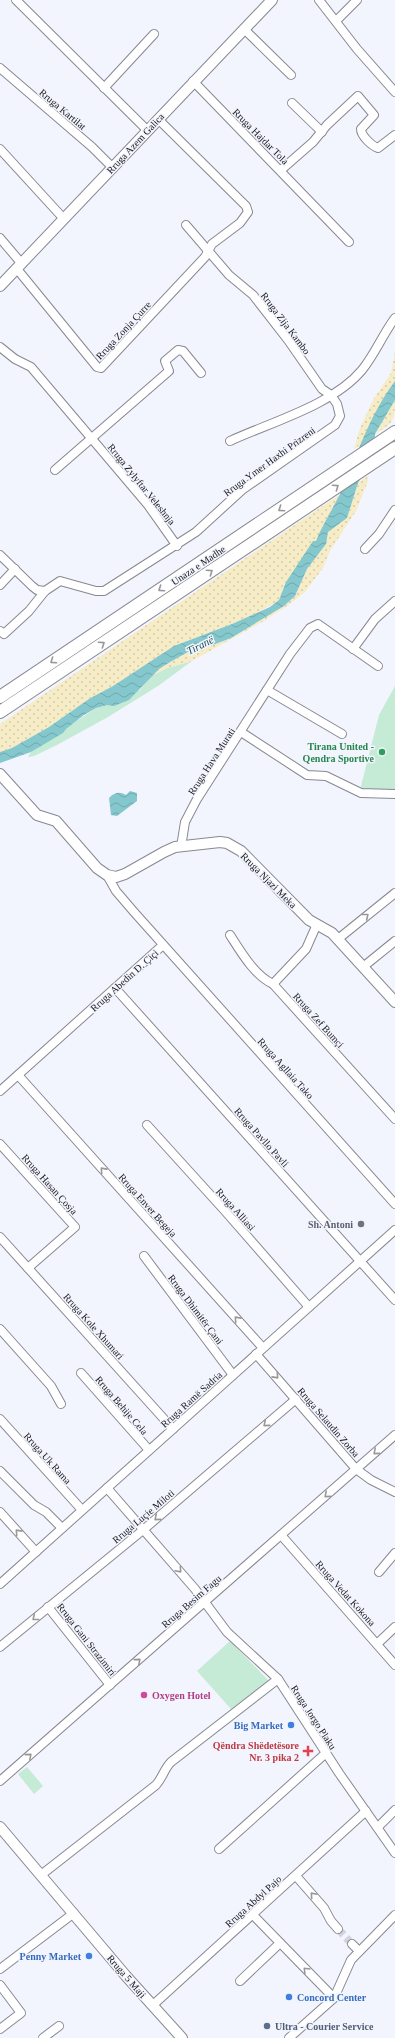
<svg xmlns="http://www.w3.org/2000/svg" width="395" height="2038" font-family="'Times New Roman',serif">
  <style>
    .green { fill: #c5ead5 }
    .sand { fill: url(#sand-dots) }
    .water { fill: url(#water-waves) }
    .lines { fill: none; stroke-linecap: round; stroke-linejoin: round }
    .minor-tunnel { stroke: #d2d4dc; stroke-width: 8; stroke-dasharray: 8 4; stroke-linecap: butt }
    .minor-casing { stroke: #878891; stroke-width: 10 }
    .major-casing { stroke: #878891; stroke-width: 12 }
    .highway-casing { stroke: #878891; stroke-width: 14 }
    .minor { stroke: #fff; stroke-width: 8 }
    .major { stroke: #fff; stroke-width: 10 }
    .highway { stroke: #fff; stroke-width: 12 }
    .oneway { stroke: #989899 }
    .leisure-dot { fill: #2e9e5b; stroke: #f3f5fe; stroke-width: 1.5 }
    .worship-dot { fill: #6b7280; stroke: #f3f5fe; stroke-width: 1.5 }
    .hotel-dot { fill: #d1479c; stroke: #f3f5fe; stroke-width: 1.5 }
    .shop-dot { fill: #3f7fe0; stroke: #f3f5fe; stroke-width: 1.5 }
    .health-dot { fill: #e0444e; stroke: #f3f5fe; stroke-width: 1.5 }
    .service-dot { fill: #5c6f8a; stroke: #f3f5fe; stroke-width: 1.5 }
    .labels { text-anchor: middle; stroke-width: 3; stroke-linejoin: round; paint-order: stroke }
    .street-label { font-size: 10px; fill: #19191c; stroke: #f3f5fe }
    .leisure-label { font-size: 10px; font-weight: bold; fill: #27864d; stroke: #f3f5fe; text-anchor: end }
    .worship-label { font-size: 10px; font-weight: bold; fill: #5b616d; stroke: #f3f5fe; text-anchor: end }
    .hotel-label { font-size: 10px; font-weight: bold; fill: #b23c85; stroke: #f3f5fe; text-anchor: start }
    .shop-label { font-size: 10px; font-weight: bold; fill: #366cbe; stroke: #f3f5fe; text-anchor: end }
    .health-label { font-size: 10px; font-weight: bold; fill: #be3a42; stroke: #f3f5fe; text-anchor: end }
    .service-label { font-size: 10px; font-weight: bold; fill: #4e5e75; stroke: #f3f5fe; text-anchor: start }
    .water-label { font-size: 11px; font-style: italic; fill: #175256; stroke: #f3f5fe }
  </style>
  <defs>
    <pattern id="sand-dots" width="8" height="8" patternUnits="userSpaceOnUse"><rect width="8" height="8" fill="#f6ecc6"/><path d="M2 2h.1M6 6h.1" fill="none" stroke="#d2caaa" stroke-width="1.8" stroke-linecap="round"/></pattern>
    <pattern id="water-waves" width="16" height="10" patternUnits="userSpaceOnUse"><rect width="16" height="10" fill="#84c7cc"/><path d="M0 5q4-4 8 0t8 0" fill="none" stroke="#71aaaf"/></pattern>
  </defs>
  <rect width="100%" height="100%" fill="#f3f5fe"/>
  <g class="green">
    <polygon points="192,661 158,686 108,717 57,745 34,756 28,757 31,752 96,708 140,690 150,677 167,668"/>
    <polygon points="395,686 395,792 360,790 379,715"/>
    <polygon points="230,1641 269,1681 231,1709 197,1671"/>
    <polygon points="27,1767 43,1786 34,1794 18,1774"/>
  </g>
  <g class="sand">
    <polygon points="395,352 395,381 383,400 360,445 354,449 360,428 373,400 391,373"/>
    <path d="M 395,400 C 395,421 393,423 375,434 Z"/>
    <polygon points="368,476 368,481 356,511 330,551 323,568 305,592 287,606 262,622 192,661 167,668 150,677 159,669 188,652 213,645 231,638 284,606 295,596 307,569 323,548 328,532 347,518 358,483"/>
    <polygon points="339,495 316,541 286,582 279,600 257,613 232,624 174,646 113,686 89,699 49,727 12,748 0,752 0,724"/>
  </g>
  <g class="water">
    <path d="M 395,381 L 395,400 L 375,434 L 374,454 L 379,457 L 373,458 L 358,483 L 347,518 L 328,532 L 326,544 L 307,569 L 295,596 L 284,606 L 231,638 L 213,645 L 188,652 L 172,661 L 159,669 L 129,700 L 114,706 L 107,705 L 96,708 L 84,715 L 66,729 L 63,733 L 31,752 L 0,763 L 0,752 L 12,748 L 49,727 L 89,699 L 113,686 L 174,646 L 232,624 L 270,607 L 279,600 L 286,582 L 313,541 L 316,541 C 323,524 332,510 340,494 C 357,455 369,416 395,381 Z"/>
    <path d="M 130,791 L 137,793 L 137,801 L 117,816 L 111,815 L 109,798 C 114,793 119,791 126,795 Z"/>
  </g>
  <g class="lines">
    <polyline class="minor-tunnel" points="338,1929 352,1944"/>
    <defs>
      <g id="minor">
        <polyline points="16,0 147,130"/>
        <polyline points="319,0 357,49 395,92"/>
        <polyline points="336,21 357,0"/>
        <polyline points="244,29 291,75"/>
        <polyline points="0,68 92,147 112,167"/>
        <polyline points="193,81 349,242"/>
        <polyline points="104,88 154,34"/>
        <polyline points="292,103 322,132"/>
        <polyline points="0,149 64,219"/>
        <path d="M 281,170 L 313,142 L 327,125 L 358,96 L 374,115 L 361,129 C 361,136 372,146 378,148 L 395,135"/>
        <polyline points="186,225 229,275 253,295 288,340 322,389 331,395"/>
        <polyline points="0,238 22,264"/>
        <polyline points="17,269 97,367 101,368 205,257 212,244 240,223 248,212 246,206 158,119"/>
        <polyline points="0,347 15,359 31,367 148,505 177,546"/>
        <path d="M 230,441 C 271,422 333,405 362,370 C 375,354 383,334 395,318"/>
        <polyline points="55,470 169,371 165,361 178,350 183,351 201,373"/>
        <polyline points="365,549 379,534 395,510"/>
        <polyline points="0,555 32,586 37,590 45,591"/>
        <polyline points="0,585 15,569"/>
        <polyline points="0,631 4,634 29,611 45,591 60,581 96,591 104,591 196,532 242,490 335,425 340,416 337,404 331,395"/>
        <polyline points="353,649 375,619 395,601"/>
        <polyline points="267,690 342,734"/>
        <polyline points="241,732 307,775 326,776 361,793 395,794"/>
        <polyline points="181,847 185,822 197,799 290,654 310,628 318,624 378,666"/>
        <polyline points="107,875 116,891 134,912 395,1204"/>
        <path d="M 230,935 C 241,952 254,975 273,984 L 395,1119"/>
        <polyline points="338,939 395,893"/>
        <polyline points="363,967 395,941"/>
        <polyline points="273,984 306,949 317,924"/>
        <polyline points="115,988 395,1300"/>
        <polyline points="18,1075 263,1348"/>
        <polyline points="0,1091 163,945"/>
        <polyline points="147,1125 225,1211 309,1307"/>
        <polyline points="0,1144 75,1227 28,1268"/>
        <polyline points="0,1237 173,1429"/>
        <polyline points="144,1256 233,1375"/>
        <polyline points="0,1329 51,1386 61,1404"/>
        <polyline points="256,1354 356,1469 371,1480 395,1492"/>
        <polyline points="81,1373 149,1450"/>
        <polyline points="0,1419 82,1510"/>
        <polyline points="0,1471 34,1505 46,1512 62,1528"/>
        <polyline points="107,1488 195,1589 227,1632 278,1679 339,1773 395,1853"/>
        <polyline points="0,1512 36,1552"/>
        <polyline points="281,1535 395,1665"/>
        <polyline points="379,1572 395,1553"/>
        <polyline points="0,1584 395,1230"/>
        <polyline points="48,1607 110,1685"/>
        <polyline points="377,1644 395,1627"/>
        <polyline points="0,1647 143,1530 296,1399"/>
        <polyline points="0,1781 395,1435"/>
        <polyline points="378,1827 395,1810"/>
        <polyline points="219,1849 326,1753"/>
        <path d="M 41,1875 L 156,1785 C 163,1777 164,1769 171,1762 L 278,1679"/>
        <polyline points="296,1876 324,1908 331,1921 338,1929"/>
        <polyline points="253,1915 334,1998"/>
        <polyline points="352,1944 359,1951"/>
        <polyline points="0,1969 74,1913"/>
        <polyline points="240,1981 280,1943"/>
        <polyline points="0,1985 21,2013 0,2029"/>
        <polyline points="153,2005 366,1811"/>
        <polyline points="43,2038 59,2026"/>
        <polyline points="289,2038 334,1998 351,1960 395,1915"/>
      </g>
      <g id="major">
        <polyline points="0,286 272,0"/>
        <polyline points="0,774 37,815 56,821 97,868 107,875 116,877 125,874 164,852 175,847 220,842 227,843 241,851 309,920 332,933 395,1002"/>
        <polyline points="0,1827 126,1976 182,2038"/>
      </g>
      <g id="highway">
        <polyline points="0,697 395,432"/>
        <polyline points="0,712 395,448"/>
      </g>
    </defs>
    <use href="#minor" class="minor-casing"/>
    <use href="#major" class="major-casing"/>
    <use href="#highway" class="highway-casing"/>
    <use href="#minor" class="minor"/>
    <use href="#major" class="major"/>
    <use href="#highway" class="highway"/>
  </g>
  <defs><path id="oneway-chevron" d="M-2-3.5L2.5 0L-2 3.5" fill="none" stroke-width="1.6" stroke-linecap="round" stroke-linejoin="round"/></defs>
  <g class="oneway">
    <use href="#oneway-chevron" transform="translate(336 487) rotate(-34)"/>
    <use href="#oneway-chevron" transform="translate(281 509) rotate(146)"/>
    <use href="#oneway-chevron" transform="translate(210 572) rotate(-34)"/>
    <use href="#oneway-chevron" transform="translate(161 589) rotate(146)"/>
    <use href="#oneway-chevron" transform="translate(102 644) rotate(-34)"/>
    <use href="#oneway-chevron" transform="translate(53 661) rotate(146)"/>
    <use href="#oneway-chevron" transform="translate(366 916) rotate(-39)"/>
    <use href="#oneway-chevron" transform="translate(103 1170) rotate(-132)"/>
    <use href="#oneway-chevron" transform="translate(237 1319) rotate(-132)"/>
    <use href="#oneway-chevron" transform="translate(276 1376) rotate(48)"/>
    <use href="#oneway-chevron" transform="translate(266 1424) rotate(140)"/>
    <use href="#oneway-chevron" transform="translate(376 1452) rotate(139)"/>
    <use href="#oneway-chevron" transform="translate(327 1495) rotate(139)"/>
    <use href="#oneway-chevron" transform="translate(157 1518) rotate(140)"/>
    <use href="#oneway-chevron" transform="translate(18 1532) rotate(-132)"/>
    <use href="#oneway-chevron" transform="translate(179 1570) rotate(49)"/>
    <use href="#oneway-chevron" transform="translate(35 1618) rotate(141)"/>
    <use href="#oneway-chevron" transform="translate(138 1661) rotate(-41)"/>
    <use href="#oneway-chevron" transform="translate(29 1756) rotate(-41)"/>
    <use href="#oneway-chevron" transform="translate(313 1895) rotate(-131)"/>
    <use href="#oneway-chevron" transform="translate(306 1970) rotate(-134)"/>
  </g>
  <circle class="leisure-dot" cx="382" cy="752" r="4"/>
  <circle class="worship-dot" cx="361" cy="1224" r="4"/>
  <circle class="hotel-dot" cx="144" cy="1695" r="4"/>
  <g class="shop-dot">
    <circle cx="291" cy="1725" r="4"/>
    <circle cx="89" cy="1956" r="4"/>
    <circle cx="289" cy="1997" r="4"/>
  </g>
  <path class="health-dot" d="M306 1745h4v4h4v4h-4v4h-4v-4h-4v-4h4z"/>
  <circle class="service-dot" cx="267" cy="2026" r="4"/>
  <g class="labels">
    <g class="street-label">
      <text transform="translate(63 109) rotate(40)" y="4">Rruga Kartilat</text>
      <text transform="translate(261 136) rotate(45)" y="4">Rruga Hajdar Tola</text>
      <text transform="translate(135 143) rotate(-47)" y="4">Rruga Azem Galica</text>
      <text transform="translate(286 323) rotate(53)" y="4">Rruga Zija Kambo</text>
      <text transform="translate(123 330) rotate(-47)" y="4">Rruga Zonja Çurre</text>
      <text transform="translate(269 461) rotate(-36)" y="4">Rruga Ymer Haxhi Prizreni</text>
      <text transform="translate(142 484) rotate(51)" y="4">Rruga Zylyftar Veleshnja</text>
      <text transform="translate(198 565) rotate(-34)" y="4">Unaza e Madhe</text>
      <text transform="translate(211 761) rotate(-57)" y="4">Rruga Hava Murati</text>
      <text transform="translate(269 880) rotate(45)" y="4">Rruga Njazi Meka</text>
      <text transform="translate(124 980) rotate(-42)" y="4">Rruga Abedin D. Çiçi</text>
      <text transform="translate(319 1020) rotate(48)" y="4">Rruga Zef Bumçi</text>
      <text transform="translate(286 1068) rotate(48)" y="4">Rruga Agllaia Tako</text>
      <text transform="translate(262 1137) rotate(48)" y="4">Rruga Pavllo Pavli</text>
      <text transform="translate(50 1184) rotate(48)" y="4">Rruga Hasan Çosja</text>
      <text transform="translate(148 1205) rotate(48)" y="4">Rruga Enver Begeja</text>
      <text transform="translate(236 1209) rotate(48)" y="4">Rruga Alliasi</text>
      <text transform="translate(196 1309) rotate(53)" y="4">Rruga Dhimitër Çani</text>
      <text transform="translate(94 1326) rotate(48)" y="4">Rruga Kole Xhumari</text>
      <text transform="translate(191 1399) rotate(-42)" y="4">Rruga Ramë Sadria</text>
      <text transform="translate(122 1405) rotate(49)" y="4">Rruga Behije Cela</text>
      <text transform="translate(329 1422) rotate(49)" y="4">Rruga Selaudin Zorba</text>
      <text transform="translate(48 1458) rotate(48)" y="4">Rruga Uk Rama</text>
      <text transform="translate(143 1516) rotate(-40)" y="4">Rruga Luçie Miloti</text>
      <text transform="translate(346 1593) rotate(48)" y="4">Rruga Vedat Kokona</text>
      <text transform="translate(191 1601) rotate(-41)" y="4">Rruga Besim Fagu</text>
      <text transform="translate(87 1639) rotate(52)" y="4">Rruga Gani Strazimiri</text>
      <text transform="translate(314 1717) rotate(57)" y="4">Rruga Jorgo Plaku</text>
      <text transform="translate(253 1901) rotate(-42)" y="4">Rruga Abdyl Pajo</text>
      <text transform="translate(127 1976) rotate(49)" y="4">Rruga 5 Maji</text>
    </g>
    <g class="leisure-label">
      <text x="374" y="750">Tirana United -<tspan x="374" dy="12">Qendra Sportive</tspan></text>
    </g>
    <g class="worship-label">
      <text x="353" y="1228">Sh. Antoni</text>
    </g>
    <g class="hotel-label">
      <text x="152" y="1699">Oxygen Hotel</text>
    </g>
    <g class="shop-label">
      <text x="283" y="1729">Big Market</text>
      <text x="81" y="1960">Penny Market</text>
      <text x="297" y="2001" text-anchor="start">Concord Center</text>
    </g>
    <g class="health-label">
      <text x="299" y="1749">Qëndra Shëdetësore<tspan x="299" dy="12">Nr. 3 pika 2</tspan></text>
    </g>
    <g class="service-label">
      <text x="275" y="2030">Ultra - Courier Service</text>
    </g>
    <g class="water-label">
      <text transform="translate(200 645) rotate(-27)" y="4">Tiranë</text>
    </g>
  </g>
</svg>
